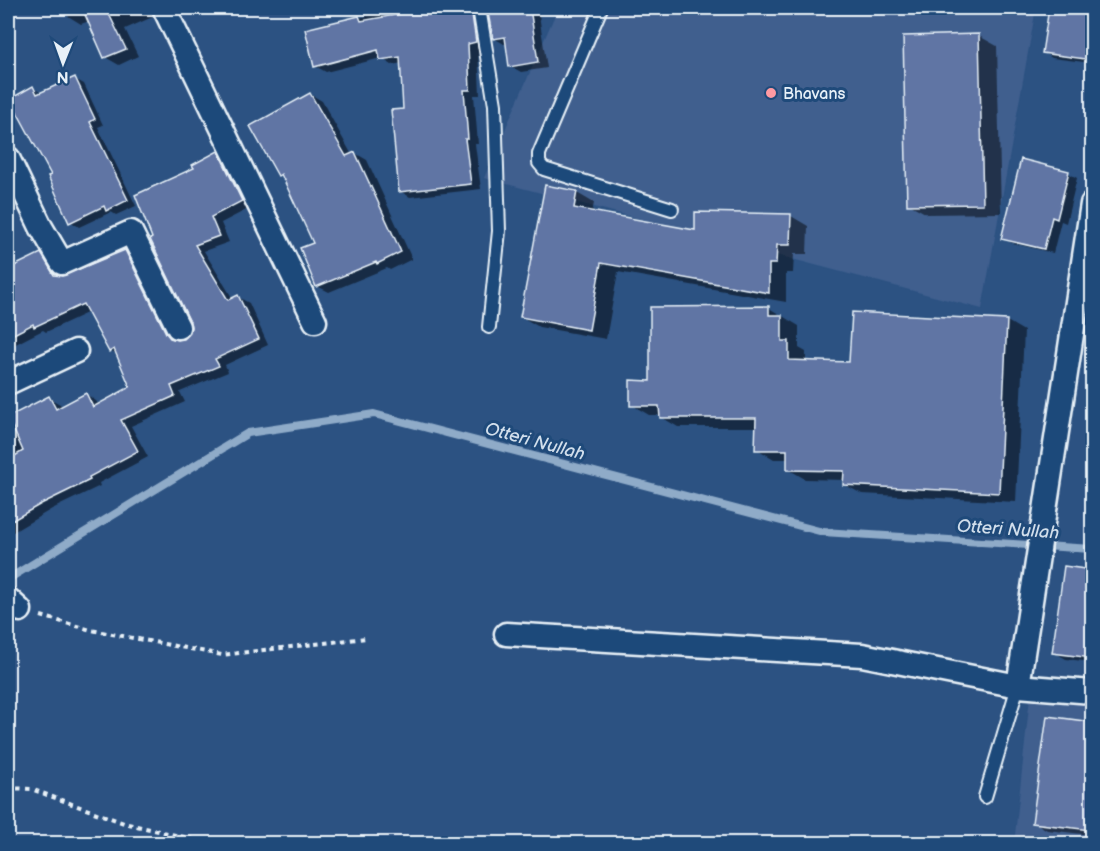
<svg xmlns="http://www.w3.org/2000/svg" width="1100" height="851" font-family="'Balsamiq Sans',sans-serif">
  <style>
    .built { fill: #3f5f8e }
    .shadow { fill: #0007 }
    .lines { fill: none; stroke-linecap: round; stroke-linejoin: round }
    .stream { stroke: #8fabc8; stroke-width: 8 }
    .building { fill: #6074a4; stroke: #e8f1f8; stroke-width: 1.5 }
    .service-casing { stroke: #e8f1f8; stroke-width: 16 }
    .minor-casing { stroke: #e8f1f8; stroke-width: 27 }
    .path { stroke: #e8f1f8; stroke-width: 4; stroke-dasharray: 4.5 4.5; stroke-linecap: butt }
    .service { stroke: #1f4a7a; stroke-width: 12 }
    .minor { stroke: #1f4a7a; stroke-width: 22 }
    .poi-dot { fill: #ff9aa2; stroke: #1f4a7a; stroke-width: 2 }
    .labels { text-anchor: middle; stroke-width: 6; stroke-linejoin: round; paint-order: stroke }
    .poi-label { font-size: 16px; fill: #e8f1f8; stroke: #1f4a7a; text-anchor: start }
    .water-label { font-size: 18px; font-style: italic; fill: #d2dfec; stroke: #1f4a7a }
  </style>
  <rect width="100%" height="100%" fill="#2c5282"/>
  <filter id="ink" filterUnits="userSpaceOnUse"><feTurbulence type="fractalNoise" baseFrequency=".0167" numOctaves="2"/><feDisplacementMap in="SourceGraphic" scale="12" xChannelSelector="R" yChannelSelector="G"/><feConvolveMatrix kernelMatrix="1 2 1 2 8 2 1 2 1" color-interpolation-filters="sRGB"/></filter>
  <g filter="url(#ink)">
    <g class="built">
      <polygon points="558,8 1036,8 982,309 484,178"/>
      <polygon points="1030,697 1092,706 1092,843 1014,844"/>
    </g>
    <g class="shadow">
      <polygon points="64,8 151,8 155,16 125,29 138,56 119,65 105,57 89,21 81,24 68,16"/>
      <polygon points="388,8 485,8 482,10 486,48 478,49 480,95 474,95 478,144 475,144 481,189 410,197 400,191 404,111 402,63 392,65 381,58 326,72 315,66 307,30 388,11"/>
      <polygon points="489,8 538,8 547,68 521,72 510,66 507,44 504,44 494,38"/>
      <polygon points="1050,8 1092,9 1092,63 1052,58 1043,52"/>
      <polygon points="979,36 997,46 1001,213 927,214 909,204"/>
      <polygon points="75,79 84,84 103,125 98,127 136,206 116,215 111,212 79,227 70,221 53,176 33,88 42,93"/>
      <polygon points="310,94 322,101 352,155 355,153 367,160 412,259 390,270 387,268 329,292 317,286 315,244 285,178 279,175"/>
      <polygon points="218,153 229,159 252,207 221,223 229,242 204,251 233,299 238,297 249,303 268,345 225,365 228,372 180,392 185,402 131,426 148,457 99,483 100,486 52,509 8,535 8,418 49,398 60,404 62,407 86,394 96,401 99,405 132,387 118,355 110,350 89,312 46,332 43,330 8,348 8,271 41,255 51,261 61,278 125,251 135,258 176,341 184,341 191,335 196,169"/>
      <polygon points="1068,173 1077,178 1066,223 1061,221 1053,253 1012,243 1003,238"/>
      <polygon points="546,187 577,193 594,203 592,213 696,232 697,213 791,216 808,226 807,254 794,254 793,273 786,273 786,302 618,272 606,339 539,327 522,317"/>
      <polygon points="769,308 799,326 799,348 806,352 806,362 851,364 1007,321 1024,331 1016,502 862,494 845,485 845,480 805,479 788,469 788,459 774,459 757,449 757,427 678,427 661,417 661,415 649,415 632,405 651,382"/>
      <polygon points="1065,568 1092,571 1092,662 1066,659 1054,652"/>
      <polygon points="1048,718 1092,724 1092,835 1047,830 1034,822"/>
    </g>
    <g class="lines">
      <polyline class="stream" points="8,579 248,433 374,414 823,532 1092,549"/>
    </g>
    <g class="building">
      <polygon points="82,8 106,8 126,49 104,58"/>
      <polygon points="435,8 471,8 476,42 468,44 470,90 464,90 468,139 465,139 471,184 399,192 391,110 403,109 400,57 380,60 378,50 314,67 305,29 359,16 361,21"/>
      <polygon points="487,8 530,8 538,62 509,67 505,37 493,39"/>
      <polygon points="1049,8 1092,8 1092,60 1042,53"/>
      <polygon points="979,34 983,204 907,205 903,36"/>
      <polygon points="75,77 95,119 90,122 128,200 106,211 104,206 69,223 48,176 51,175 10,99 33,86 37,94"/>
      <polygon points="310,93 346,156 355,152 401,252 377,264 376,262 316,287 300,248 313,243 281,174 278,176 250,126"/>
      <polygon points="218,151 242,201 211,217 219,236 195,245 228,300 238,295 259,339 215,359 219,366 171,386 175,396 121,420 138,451 89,477 90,480 41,504 8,523 8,460 23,451 8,417 49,396 56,409 86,393 93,407 130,387 114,349 109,352 83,304 34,327 33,324 8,337 8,269 41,253 54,275 62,276 125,250 166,333 170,338 177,340 184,339 189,334 191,327 190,322 150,239 152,238 135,195 194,168 192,165"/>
      <polygon points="1021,159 1069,171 1057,219 1052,217 1044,249 1001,239"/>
      <polygon points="545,185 577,191 574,208 695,230 695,212 791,214 790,245 777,245 776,264 769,264 769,293 601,263 589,330 520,317"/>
      <polygon points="769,306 769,315 782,315 782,341 789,341 789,360 849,362 852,312 1007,320 999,493 843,485 844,471 787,470 787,450 755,450 756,418 660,418 659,406 630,406 630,380 650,381 650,307"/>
      <polygon points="1064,566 1092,570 1092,658 1052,653"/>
      <polygon points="1047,716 1092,722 1092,816 1090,830 1032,823"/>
    </g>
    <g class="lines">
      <defs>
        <g id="service">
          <polyline points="479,8 495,105 499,231 489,327"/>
          <polyline points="601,8 539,154 539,163 544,169 672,209"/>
          <polyline points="985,797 1018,686"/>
        </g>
        <g id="minor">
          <polyline points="164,8 315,321"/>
          <polyline points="8,158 41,227 62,263 131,232 178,327"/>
          <polyline points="8,383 76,351"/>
          <polyline points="8,599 20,610"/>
          <polyline points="506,634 862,655 1018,686 1092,692"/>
          <polyline points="1018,686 1092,204"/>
        </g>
      </defs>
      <use href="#service" class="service-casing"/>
      <use href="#minor" class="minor-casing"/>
      <g class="path">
        <polyline points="41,616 91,630 222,655 366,638"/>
        <polyline points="8,788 31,789 124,823 214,844"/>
      </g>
      <use href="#service" class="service"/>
      <use href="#minor" class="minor"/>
    </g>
  </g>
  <circle class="poi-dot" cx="771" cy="93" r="6"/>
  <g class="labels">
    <g class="poi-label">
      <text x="783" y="99">Bhavans</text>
    </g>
    <g class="water-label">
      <text transform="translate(535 441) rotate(15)" y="6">Otteri Nullah</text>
      <text transform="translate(1008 529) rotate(4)" y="6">Otteri Nullah</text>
    </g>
  </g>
  <rect width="1100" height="851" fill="none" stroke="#1f4a7a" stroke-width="30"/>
  <rect x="15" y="15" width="1070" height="821" fill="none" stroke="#e8f1f8" stroke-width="2" filter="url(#ink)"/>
  <g transform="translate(63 63) rotate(181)" stroke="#1f4a7a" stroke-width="4.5" paint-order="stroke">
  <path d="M0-4.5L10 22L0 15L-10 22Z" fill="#e8f1f8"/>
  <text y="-9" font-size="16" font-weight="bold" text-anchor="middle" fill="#e8f1f8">N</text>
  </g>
</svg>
